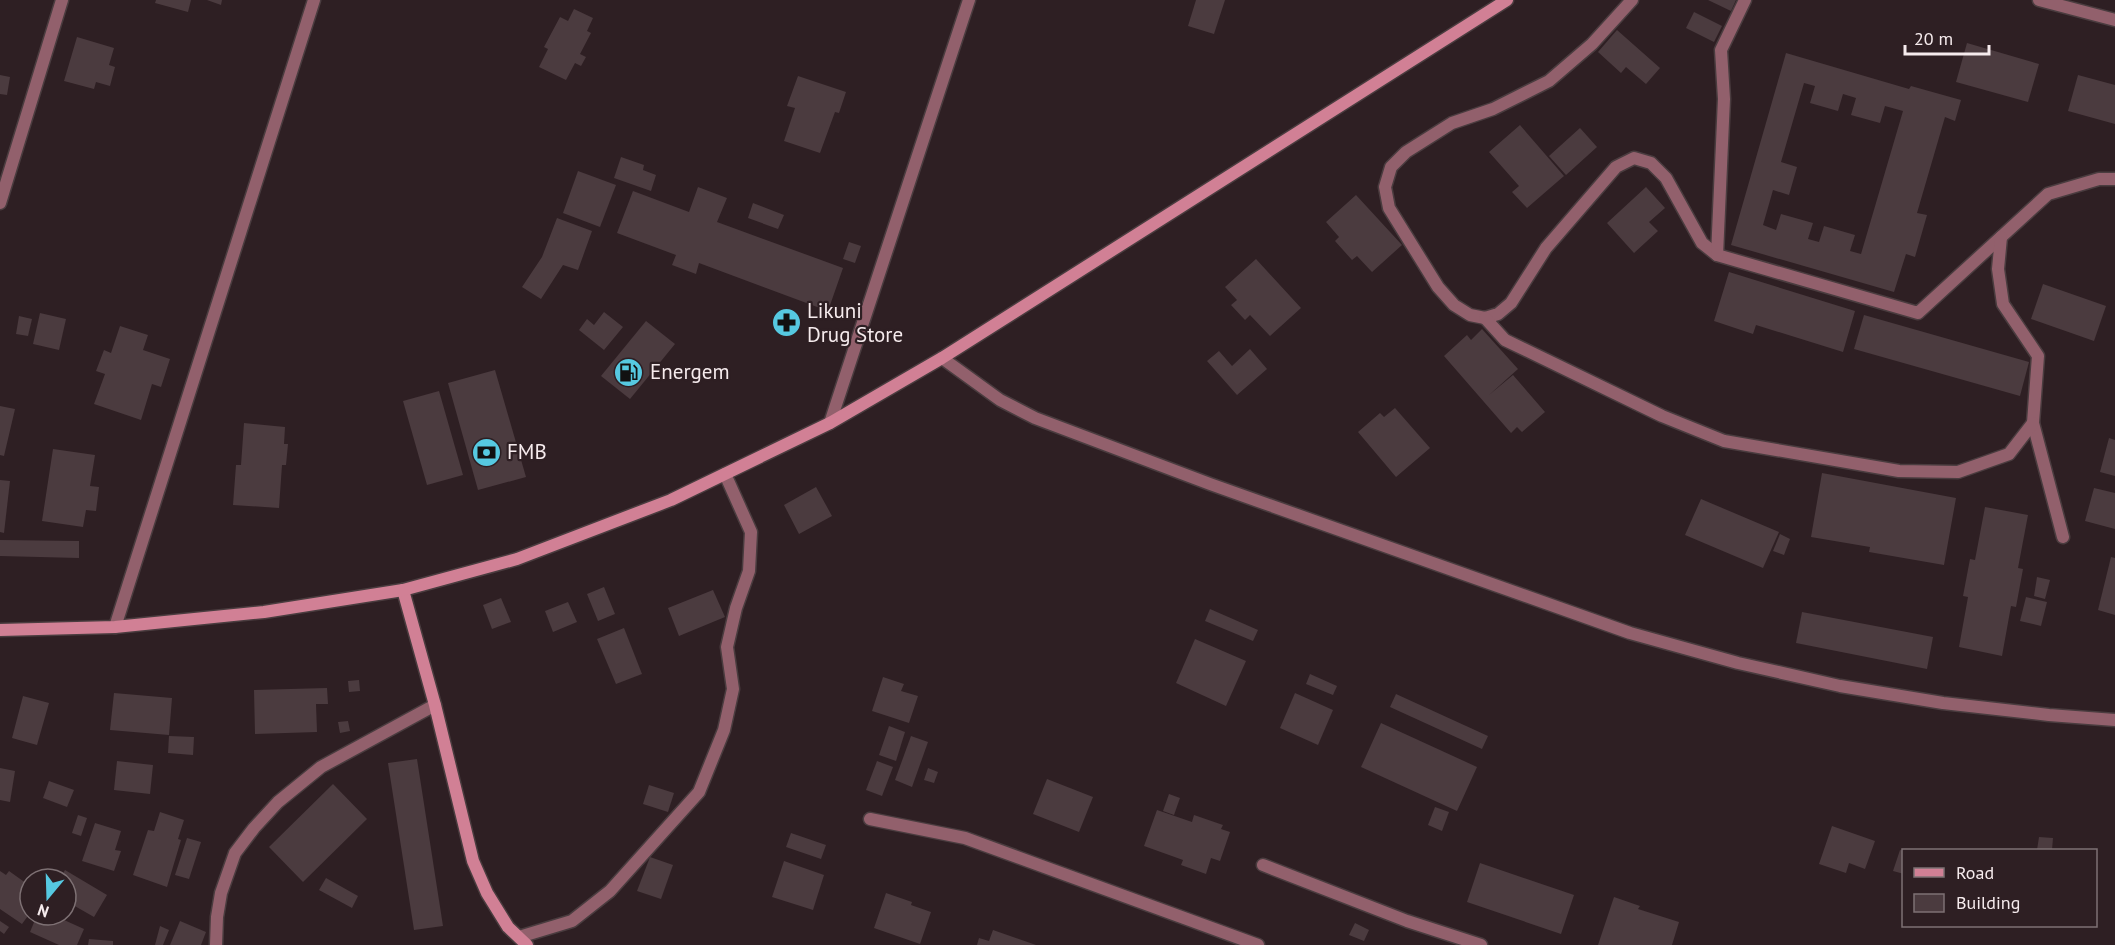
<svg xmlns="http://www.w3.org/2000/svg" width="2115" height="945" font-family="'PT Sans',sans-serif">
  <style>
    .building { fill: #4b3b3f; fill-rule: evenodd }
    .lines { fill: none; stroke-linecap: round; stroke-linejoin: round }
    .lane-casing { stroke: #4a3c3f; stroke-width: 15 }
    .street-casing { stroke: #4a3c3f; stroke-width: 15 }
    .secondary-casing { stroke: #4a3c3f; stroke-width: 15 }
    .lane { stroke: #92606c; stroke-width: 12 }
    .street { stroke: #92606c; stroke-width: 12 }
    .secondary { stroke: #d18095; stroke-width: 12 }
    .labels { text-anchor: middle; stroke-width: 4.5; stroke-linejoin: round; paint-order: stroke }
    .poi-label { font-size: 21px; fill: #f6ebed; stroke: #2e1f23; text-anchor: start }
  </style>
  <rect width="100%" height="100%" fill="#2e1f23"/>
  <g class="building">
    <polygon points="156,0 191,0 188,12 155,3"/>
    <polygon points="207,0 222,0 221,5"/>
    <polygon points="1196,0 1225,0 1214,34 1188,26"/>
    <polygon points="1708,0 1736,0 1731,11"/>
    <polygon points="574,9 593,18 587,31 591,33 580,54 586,57 581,66 575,63 566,80 539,67 548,49 544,47 560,17 568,21"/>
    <polygon points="1694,12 1722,26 1714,42 1686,28"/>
    <polygon points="1617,30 1660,68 1646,84 1626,67 1621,73 1598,52"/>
    <polygon points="77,37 114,48 109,65 115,67 110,86 96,82 94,89 64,81"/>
    <polygon points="1967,43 2039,64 2028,102 1956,82"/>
    <path d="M 1786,53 L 1909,89 L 1911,86 L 1961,100 L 1955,121 L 1945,117 L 1917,213 L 1927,215 L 1915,257 L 1906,254 L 1894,292 L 1731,245 ZM 1804,83 L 1815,86 L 1810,103 L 1838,111 L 1843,94 L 1856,98 L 1851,115 L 1880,123 L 1885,106 L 1903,111 L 1861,254 L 1850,251 L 1855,235 L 1824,226 L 1819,242 L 1808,239 L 1813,223 L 1781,214 L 1776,230 L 1763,225 L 1773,190 L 1789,195 L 1797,167 L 1781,162 Z"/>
    <polygon points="0,75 10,77 7,95 0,94"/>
    <polygon points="2078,75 2115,85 2115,124 2068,111"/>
    <polygon points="798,76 846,92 839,113 835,112 820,153 784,141 795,108 787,106"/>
    <polygon points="1520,125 1564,176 1527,208 1512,192 1519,186 1489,152"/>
    <polygon points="1580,128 1597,147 1566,175 1549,156"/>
    <polygon points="621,157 644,165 643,170 656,175 651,191 614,178"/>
    <polygon points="578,171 616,185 600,227 563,213"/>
    <polygon points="698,187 727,198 717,222 843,268 828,311 699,263 696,274 672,265 676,255 617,233 633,191 689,212"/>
    <polygon points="1646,187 1665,208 1649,222 1658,231 1634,253 1607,223"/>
    <polygon points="1356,195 1402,245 1372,272 1357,256 1352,260 1335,241 1339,237 1326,222"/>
    <polygon points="753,203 784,215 778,229 748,218"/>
    <polygon points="557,218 592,231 578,270 563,265 541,299 522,287 542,257"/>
    <polygon points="849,242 861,246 855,263 843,259"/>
    <polygon points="1256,259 1301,308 1270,336 1250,315 1245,320 1231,305 1237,300 1225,287"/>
    <polygon points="1729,272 1855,311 1843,352 1756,325 1753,334 1714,321"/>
    <polygon points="2043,284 2106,306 2094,341 2031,319"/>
    <polygon points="604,312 623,327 604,350 579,330 587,319 594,325"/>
    <polygon points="40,313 66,319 59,350 33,344"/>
    <polygon points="1864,315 2029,362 2020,396 1854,349"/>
    <polygon points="19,316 32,319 28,336 16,334"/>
    <polygon points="646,321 675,344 630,399 601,376"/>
    <polygon points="120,326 148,335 143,350 170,359 161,387 152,384 141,420 94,404 105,374 96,371 104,350 111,353"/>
    <polygon points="1482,329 1518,369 1489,395 1513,375 1545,412 1522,432 1517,427 1511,433 1444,356 1467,335 1471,340"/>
    <polygon points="1250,349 1267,369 1237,395 1207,361 1219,351 1232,366"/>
    <polygon points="495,370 526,477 478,490 448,383"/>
    <polygon points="439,391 463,475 427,485 403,401"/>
    <polygon points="0,406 15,409 4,456 0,455"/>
    <polygon points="1395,408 1430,448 1396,477 1358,432 1380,413 1384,417"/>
    <polygon points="244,423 285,427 284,444 288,444 286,465 282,465 279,508 233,505 236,465 241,465"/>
    <polygon points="2109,438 2115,440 2115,476 2100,472"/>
    <polygon points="53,449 95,455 90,486 99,487 96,511 86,510 83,527 42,521"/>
    <polygon points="1822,473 1956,498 1944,565 1869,552 1870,547 1811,537"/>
    <polygon points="0,480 10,481 4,533 0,532"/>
    <polygon points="816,487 832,516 799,534 784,505"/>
    <polygon points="2094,488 2115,493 2115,529 2085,521"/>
    <polygon points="1701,499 1779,532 1763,568 1685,535"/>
    <polygon points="1985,507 2028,515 2018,568 2023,569 2016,607 2011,606 2002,656 1959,647 1968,597 1963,596 1970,559 1975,560"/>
    <polygon points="1780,534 1790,539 1784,555 1773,551"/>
    <polygon points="0,540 79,541 79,558 0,556"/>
    <polygon points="2111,557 2115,558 2115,615 2098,610"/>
    <polygon points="2037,577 2050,580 2045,599 2034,596"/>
    <polygon points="604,587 615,614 598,621 587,594"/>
    <polygon points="713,590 725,617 679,636 668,608"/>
    <polygon points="2026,597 2047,602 2041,626 2020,621"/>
    <polygon points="501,598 511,622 492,629 483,605"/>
    <polygon points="568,602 577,622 553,632 545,611"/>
    <polygon points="1210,609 1258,630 1253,641 1205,621"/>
    <polygon points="1802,612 1933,637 1927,669 1796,643"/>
    <polygon points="624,628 642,674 616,684 597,639"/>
    <polygon points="1195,639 1246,661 1226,706 1176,683"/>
    <polygon points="1310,674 1337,686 1333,695 1306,684"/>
    <polygon points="883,677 904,684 901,691 918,696 909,723 872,711"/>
    <polygon points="359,680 360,691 349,692 348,681"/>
    <polygon points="327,688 328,704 316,704 317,732 255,734 254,690"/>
    <polygon points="114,693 172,698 169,735 110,730"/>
    <polygon points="1295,693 1333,710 1318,745 1280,728"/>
    <polygon points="1396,694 1488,736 1482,749 1390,707"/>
    <polygon points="23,696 49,703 37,745 12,738"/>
    <polygon points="348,721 350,731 340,733 338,722"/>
    <polygon points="1381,723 1477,767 1457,811 1361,767"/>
    <polygon points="889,726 905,732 896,761 879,755"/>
    <polygon points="169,736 194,737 193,755 168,753"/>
    <polygon points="911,736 928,742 912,787 895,780"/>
    <polygon points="417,759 443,926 414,930 388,763"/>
    <polygon points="117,761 153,765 150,794 114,790"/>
    <polygon points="877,761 893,767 882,796 866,790"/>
    <polygon points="0,768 15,771 10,802 0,800"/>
    <polygon points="928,768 938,772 934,783 924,780"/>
    <polygon points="1047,779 1093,797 1079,832 1033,814"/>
    <polygon points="49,781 74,790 67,807 43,798"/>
    <polygon points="333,784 367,819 303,882 269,847"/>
    <polygon points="649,785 674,793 668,812 643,804"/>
    <polygon points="1169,794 1180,798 1174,815 1163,811"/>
    <polygon points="1435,807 1449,812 1442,831 1428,825"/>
    <polygon points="1157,810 1192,822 1194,815 1223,825 1221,829 1230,832 1220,861 1211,858 1206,874 1181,865 1183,860 1144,846"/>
    <polygon points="160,812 184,820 178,839 181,840 167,887 133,875 148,830 154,831"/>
    <polygon points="78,815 87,818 81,836 72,833"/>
    <polygon points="95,823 121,831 115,850 121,851 114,871 82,861"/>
    <polygon points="1832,826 1875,841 1865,869 1849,863 1846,873 1819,864"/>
    <polygon points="791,833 826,845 821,859 786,847"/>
    <polygon points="2039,837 2053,838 2052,850 2037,850"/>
    <polygon points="187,838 201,842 189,879 175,875"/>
    <polygon points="1900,850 1904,851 1904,874 1893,871"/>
    <polygon points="650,857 673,865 661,899 637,891"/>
    <polygon points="784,861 824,875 813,910 772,897"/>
    <polygon points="1480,863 1574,895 1561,934 1467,902"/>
    <polygon points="65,870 107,895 94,917 66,901 66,879 60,879"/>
    <polygon points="0,871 6,875 9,871 30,886 30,913 22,924 0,909"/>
    <polygon points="326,878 358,896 352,908 319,890"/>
    <polygon points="886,893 912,902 911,905 931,912 920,944 874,928"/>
    <polygon points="1614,897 1640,906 1638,909 1679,922 1672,945 1598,945"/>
    <polygon points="37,915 53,915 84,929 77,945 59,945 30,932"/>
    <polygon points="0,921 9,927 4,934 0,931"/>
    <polygon points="180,921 206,932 201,945 170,945"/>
    <polygon points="1355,923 1369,930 1364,941 1349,935"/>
    <polygon points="160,926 169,930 163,945 155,945"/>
    <polygon points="993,930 1036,945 977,945 979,938 989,941"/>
    <polygon points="89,939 113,941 113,945 88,945"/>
  </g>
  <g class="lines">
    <defs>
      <g id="lane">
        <polyline points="870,819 965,838 1258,945"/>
        <polyline points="1263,865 1407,921 1481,945"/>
      </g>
      <g id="street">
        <polyline points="1632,0 1592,44 1549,81 1493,109 1452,123 1406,152 1391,167 1385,187 1389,208 1438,287 1454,305 1470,315 1485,318 1498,314 1511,303 1546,248 1616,167 1634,158 1651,163 1666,178 1702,243 1717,255 1918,313 2048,194 2099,179 2115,179"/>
        <polyline points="2039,0 2115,20"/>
        <polyline points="0,203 62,0"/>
        <polyline points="2001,237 1998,269 2003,304 2038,356 2033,423 2063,537"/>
        <polyline points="1717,255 1724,99 1721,50 1745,0"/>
        <polyline points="1485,318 1505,340 1662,416 1724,441 1899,471 1958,472 2009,454 2033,423"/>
        <polyline points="942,358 1000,400 1035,418 1210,484 1630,633 1738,663 1840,686 1943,703 2049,715 2115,720"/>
        <polyline points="830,423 969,0"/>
        <polyline points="115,627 314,0"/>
        <polyline points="519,937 572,921 610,891 699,792 724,730 733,689 727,647 736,608 749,571 751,532 725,474"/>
        <polyline points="216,945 217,917 221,893 235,853 254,828 278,802 321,767 435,705"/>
      </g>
      <g id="secondary">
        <polyline points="403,590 435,705 473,861 487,893 508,927 527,945"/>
        <polyline points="0,630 115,627 264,612 403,590 517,559 671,500 830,423 942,358 1507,0"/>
      </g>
    </defs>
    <use href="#lane" class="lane-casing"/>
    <use href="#street" class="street-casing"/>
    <use href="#secondary" class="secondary-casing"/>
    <use href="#lane" class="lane"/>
    <use href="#street" class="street"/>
    <use href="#secondary" class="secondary"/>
  </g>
  <defs>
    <symbol id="pharmacy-disc" viewBox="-11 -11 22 22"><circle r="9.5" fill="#56c9e1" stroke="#2e1f23"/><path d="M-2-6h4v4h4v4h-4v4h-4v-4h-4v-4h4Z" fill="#111"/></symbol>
    <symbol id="fuel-disc" viewBox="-11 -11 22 22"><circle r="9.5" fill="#56c9e1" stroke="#2e1f23"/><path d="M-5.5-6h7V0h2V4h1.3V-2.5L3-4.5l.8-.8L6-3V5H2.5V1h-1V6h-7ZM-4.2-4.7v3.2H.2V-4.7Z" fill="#111"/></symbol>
    <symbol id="bank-disc" viewBox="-11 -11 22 22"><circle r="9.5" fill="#56c9e1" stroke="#2e1f23"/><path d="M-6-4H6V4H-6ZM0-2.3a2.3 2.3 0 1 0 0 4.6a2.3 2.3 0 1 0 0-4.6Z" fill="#111"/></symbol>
  </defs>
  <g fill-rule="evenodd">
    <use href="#pharmacy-disc" x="770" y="306" width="33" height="33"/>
    <use href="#fuel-disc" x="612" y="356" width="33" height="33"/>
    <use href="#bank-disc" x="470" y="436" width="33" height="33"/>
  </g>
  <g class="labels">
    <g class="poi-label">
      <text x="807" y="318">Likuni<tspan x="807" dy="24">Drug Store</tspan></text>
      <text x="650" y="379">Energem</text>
      <text x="507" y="459">FMB</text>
    </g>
  </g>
  <rect x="1902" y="849" width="195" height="78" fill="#2e1f23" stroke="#7e7174" stroke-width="1.5"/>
  <rect x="1914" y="868" width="30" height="9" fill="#d18095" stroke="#7e7174" stroke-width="1.5"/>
  <text x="1956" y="879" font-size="18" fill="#f6ebed">Road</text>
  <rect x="1914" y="894" width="30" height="18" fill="#4b3b3f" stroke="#7e7174" stroke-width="1.5"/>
  <text x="1956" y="909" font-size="18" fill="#f6ebed">Building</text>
  <g transform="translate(48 897) rotate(199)"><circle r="28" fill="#2e1f23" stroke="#7e7174" stroke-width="1.5"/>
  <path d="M0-4.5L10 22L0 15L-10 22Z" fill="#56c9e1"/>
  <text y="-9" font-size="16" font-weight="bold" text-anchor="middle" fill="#f6ebed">N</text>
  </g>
  <path d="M1905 45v9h84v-9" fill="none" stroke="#f6ebed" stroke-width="3"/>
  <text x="1914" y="45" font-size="18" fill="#f6ebed" stroke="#2e1f23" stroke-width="4.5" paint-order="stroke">20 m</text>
</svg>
